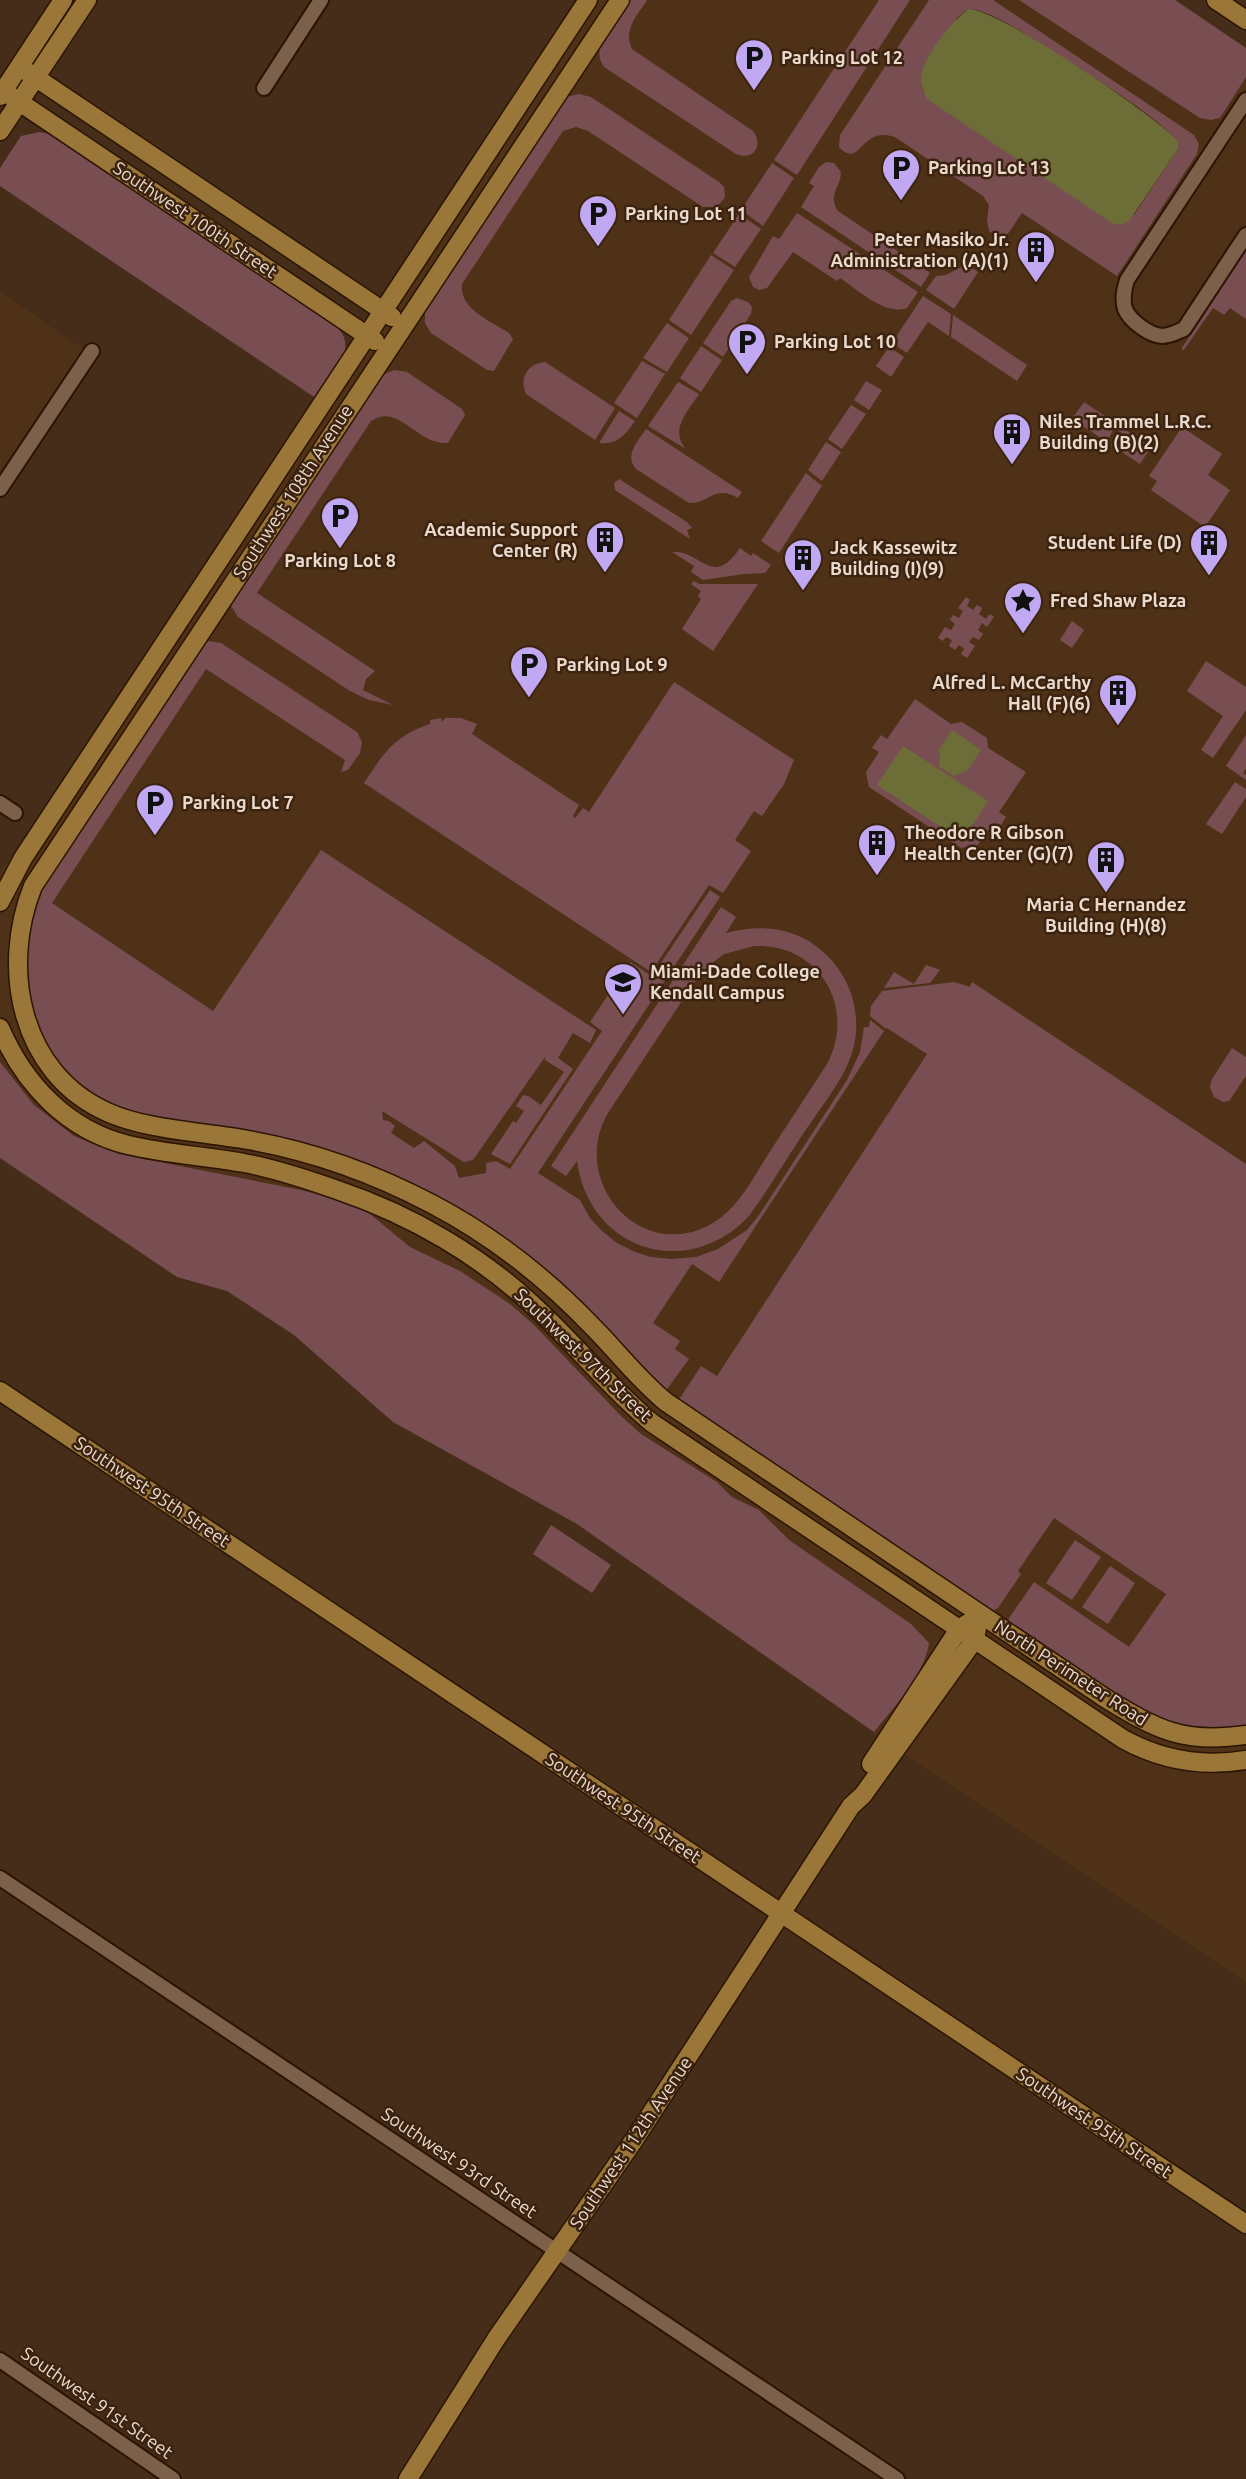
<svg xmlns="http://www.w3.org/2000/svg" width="1246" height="2479" font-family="Ubuntu,sans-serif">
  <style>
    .built { fill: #4f3117 }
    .green { fill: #794e53; fill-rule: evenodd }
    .water { fill: #6d6d38 }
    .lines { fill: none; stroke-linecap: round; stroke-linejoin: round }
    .street-casing { stroke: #2b1502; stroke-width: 18 }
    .secondary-casing { stroke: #2b1502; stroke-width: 21 }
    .street { stroke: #7c604a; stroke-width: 14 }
    .secondary { stroke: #9a7639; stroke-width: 18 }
    .labels { text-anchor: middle; stroke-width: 5; stroke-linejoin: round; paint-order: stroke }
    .poi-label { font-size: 18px; font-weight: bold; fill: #eadace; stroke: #3b230f; text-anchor: start }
    .street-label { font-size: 18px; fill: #eadace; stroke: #3b230f }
  </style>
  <rect width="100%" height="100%" fill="#462d19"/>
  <g class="built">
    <polygon points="577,0 1174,0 1246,48 1246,1982 910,1758 577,1524 393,1422 294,1335 227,1291 177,1277 0,1158 0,873 317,399"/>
    <polygon points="0,292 87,351 0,480"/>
  </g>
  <g class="green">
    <path d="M 627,0 L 647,0 C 637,16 623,29 632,49 L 753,131 C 764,146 753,161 736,154 L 604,67 C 589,45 615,20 627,0 Z"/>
    <polygon points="879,0 910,0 797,175 774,160"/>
    <path d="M 929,0 L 993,0 L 1194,135 L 1199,144 L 1197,154 L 1117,276 L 1022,213 L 1003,241 L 989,231 L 987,220 L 989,205 L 983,196 L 895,137 C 860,125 861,170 839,147 L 840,135 ZM 973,9 C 999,15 1022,33 1045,47 C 1086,73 1144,106 1178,141 L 1178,149 L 1134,215 L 923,91 L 921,76 L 957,18 L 965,11 Z"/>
    <polygon points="1019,0 1175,0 1246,48 1246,77 1220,118 1211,120 1200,118"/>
    <path d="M 579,94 L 591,97 L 719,182 L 724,187 L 725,197 L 717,207 L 703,207 L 588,131 L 576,127 L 563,131 L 462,284 C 459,309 491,321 509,333 L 513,339 L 494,371 L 487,370 L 431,333 L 425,323 L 425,310 L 565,97 Z"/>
    <path d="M 40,132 L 50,134 L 333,323 C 343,333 348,340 344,355 L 317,399 L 0,186 L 0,168 L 21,136 Z"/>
    <path d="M 826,162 L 834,163 L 841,172 C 841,187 827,195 838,211 L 930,273 L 921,287 L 801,207 L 814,186 L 809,183 L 819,167 Z"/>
    <polygon points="772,163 794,178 763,226 741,210"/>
    <path d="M 797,213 L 918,292 L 907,308 C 885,316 857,289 840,278 L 837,281 L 793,252 L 767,288 L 759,290 L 753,287 L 749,277 L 773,236 L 779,239 Z"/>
    <polygon points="739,214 761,229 735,267 713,253"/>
    <polygon points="1246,250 1246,319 1230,308 1224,315 1213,308 1183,351 1182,348"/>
    <polygon points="711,255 734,270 691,335 669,320"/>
    <polygon points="963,266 970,267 978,272 954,309 926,290 936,276 946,275"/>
    <polygon points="923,296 951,314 949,336 928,322 907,353 892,343"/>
    <polygon points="737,298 748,302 752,307 751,314 723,357 703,343 731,301"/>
    <polygon points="953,315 1027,365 1017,381 951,337"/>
    <polygon points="667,323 689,338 667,372 643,358"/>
    <polygon points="701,346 722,360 701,392 680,378"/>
    <polygon points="889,347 904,357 891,377 876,366"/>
    <polygon points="642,361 665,374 637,418 614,403"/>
    <path d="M 545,362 L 615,408 L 595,440 L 526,394 C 519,378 527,364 545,362 Z"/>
    <path d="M 394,370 L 407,372 L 462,409 L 465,415 L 448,443 C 417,445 398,402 371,421 L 257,593 L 375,671 L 366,679 L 363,690 L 393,705 L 369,700 L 350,691 L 238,617 L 231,606 L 233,599 L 378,377 Z"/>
    <polygon points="866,381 882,390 869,410 854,400"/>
    <path d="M 678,382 L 699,394 C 688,411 669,430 686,449 L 648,426 Z"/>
    <polygon points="1084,402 1151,447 1140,464 1111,445 1122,433 1114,428 1107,442 1072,419"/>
    <polygon points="851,405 866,414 842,449 828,439"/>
    <path d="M 619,411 L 635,421 C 625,435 617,445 599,443 Z"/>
    <polygon points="1182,427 1222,454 1208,475 1230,490 1205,527 1151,490 1157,481 1149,476"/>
    <path d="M 646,429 L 742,492 L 738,498 C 713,484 710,504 689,503 L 636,469 C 624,455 638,441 646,429 Z"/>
    <polygon points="826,442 841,452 822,481 808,470"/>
    <polygon points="806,473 822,486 779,553 761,541"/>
    <polygon points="619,479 687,522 692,528 687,530 690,539 615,490 614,483"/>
    <path d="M 740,548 L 751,556 L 753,553 L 771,565 L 765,573 L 744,574 L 703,580 L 691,572 L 694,566 L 672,552 C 700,549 712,590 740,548 Z"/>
    <polygon points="694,581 699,584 758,584 713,651 682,629 701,599 698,596 701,591 691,584"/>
    <polygon points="966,597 970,600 967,606 973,610 977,605 982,608 979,614 986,619 990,614 994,617 987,627 982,623 978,630 983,634 979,640 973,637 969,642 975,646 967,658 961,654 964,649 959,645 955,650 949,646 952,640 946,637 943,641 938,638 945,627 951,630 955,624 950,620 953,615 959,618 963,611 958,608"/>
    <polygon points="1072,621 1084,630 1072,648 1060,640"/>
    <polygon points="209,641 221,643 357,732 362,742 360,753 348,770 341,772 345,760 206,669 52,903 213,1011 321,850 596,1030 590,1043 573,1033 558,1058 573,1069 510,1164 491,1154 513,1121 516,1123 524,1111 516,1106 523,1095 528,1096 541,1105 564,1072 545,1060 545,1057 473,1160 464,1162 382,1111 383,1120 389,1121 395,1126 391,1133 414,1148 424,1141 455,1166 459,1178 486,1173 486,1163 496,1161 510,1169 602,1031 590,1022 630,962 652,976 710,890 720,897 538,1173 580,1200 590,1218 602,1231 617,1243 635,1252 651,1257 671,1259 696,1257 718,1249 747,1230 759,1215 847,1080 860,1052 864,1027 869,1027 870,1020 884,1031 719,1282 692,1264 653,1323 680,1341 675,1349 689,1359 667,1389 662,1389 433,1197 172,1120 130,1112 97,1099 68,1076 37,1035 21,958 39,890 203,644"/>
    <polygon points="1206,661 1246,687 1246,710 1213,758 1201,750 1223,716 1187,691"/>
    <path d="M 674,682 L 794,760 L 784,784 L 762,816 L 754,811 L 735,840 L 751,851 L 723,893 L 709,885 L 651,972 L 364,783 C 384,753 394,736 430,724 L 430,720 L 441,718 L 442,722 L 445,718 L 461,718 L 477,724 L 472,734 L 579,805 L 573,816 L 575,818 L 583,808 L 589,812 Z"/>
    <polygon points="915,699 951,724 962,722 987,738 988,748 1026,772 999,812 1006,817 998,830 991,826 978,845 961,848 869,787 866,772 879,752 872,748 881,735 887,739"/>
    <polygon points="1246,735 1246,768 1243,773 1246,775 1246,780 1226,766"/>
    <polygon points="1235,782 1246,789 1246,797 1222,834 1206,824"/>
    <path d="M 721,907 L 736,917 L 726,933 C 760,924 795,927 822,951 C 856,980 866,1028 846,1068 C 835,1090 819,1110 805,1131 C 786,1159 769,1189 749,1216 C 687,1282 589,1250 577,1161 L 566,1176 L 551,1166 ZM 754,946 C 819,943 857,1007 827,1064 C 808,1094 788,1123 769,1153 C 753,1178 739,1207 713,1223 C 642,1265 568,1182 608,1113 L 701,972 L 724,954 Z"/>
    <polygon points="926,965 940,970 930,983 884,988 894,972 914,984"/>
    <polygon points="954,982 970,987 972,982 1246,1164 1246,1725 1212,1730 1186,1729 1167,1723 1113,1694 1009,1623 1009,1618 1034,1582 1129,1647 1166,1594 1054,1518 1018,1571 1021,1574 998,1608 992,1611 876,1532 777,1469 678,1401 701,1366 717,1376 927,1054 887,1028 886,1029 870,1016 871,1006 882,991"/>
    <polygon points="1232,1048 1246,1057 1246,1076 1229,1101 1223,1102 1214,1097 1210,1087 1212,1079"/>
    <path d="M 0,1062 L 34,1105 L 74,1136 L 98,1146 L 119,1154 L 301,1190 L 346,1202 L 370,1214 L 410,1247 L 460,1271 L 510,1304 L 534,1325 L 622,1417 L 641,1434 L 717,1482 L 732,1497 L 759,1510 L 789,1540 L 911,1624 L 929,1643 C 924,1676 894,1707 874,1732 L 577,1524 L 393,1422 L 294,1335 L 227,1291 L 177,1277 L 0,1158 Z"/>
    <polygon points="551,1525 611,1565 592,1593 533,1554"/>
    <polygon points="1075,1540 1101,1557 1072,1600 1046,1583"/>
    <polygon points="1110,1566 1135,1583 1108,1624 1082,1607"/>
  </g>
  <g class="water">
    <path d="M 969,9 C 1000,10 1154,115 1178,141 L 1178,149 L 1129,221 L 1120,225 L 1112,223 L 927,99 C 924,93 921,85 921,78 C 921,60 954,18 969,9 Z"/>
    <polygon points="952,730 981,750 968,770 954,776 939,766 940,753 938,751"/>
    <polygon points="903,746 988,801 962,841 877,785"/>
  </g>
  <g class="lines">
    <defs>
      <g id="street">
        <polyline points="264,88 321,0"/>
        <path d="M 1246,100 L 1127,280 C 1124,290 1122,299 1125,309 C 1130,321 1149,335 1162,336 C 1170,336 1177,332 1184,329 L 1246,235"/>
        <polyline points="0,489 92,351"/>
        <polyline points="0,803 15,813"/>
        <polyline points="0,1878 897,2479"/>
        <polyline points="0,2360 173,2479"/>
      </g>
      <g id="secondary">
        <path d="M 620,0 L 33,886 C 0,968 20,1073 107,1112 C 146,1130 205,1132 248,1140 C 311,1151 375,1174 432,1204 C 491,1235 546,1278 592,1326 C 617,1351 638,1379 666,1402 L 1105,1698 C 1157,1730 1184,1744 1246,1735"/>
        <polyline points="1216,0 1246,20"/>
        <polyline points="20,67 392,317"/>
        <polyline points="3,91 375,341"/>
        <polyline points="0,96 63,0"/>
        <polyline points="0,131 87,0"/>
        <polyline points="0,902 23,858 588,0"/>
        <path d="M 0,1028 C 24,1084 67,1130 128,1145 C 166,1154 205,1156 244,1163 C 276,1169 309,1180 340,1191 C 411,1215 481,1256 535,1307 C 575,1344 610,1388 652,1423 L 1123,1739 C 1161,1760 1203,1767 1246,1760"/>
        <polyline points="0,1391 1246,2224"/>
        <polyline points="871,1764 959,1629 968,1623"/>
        <polyline points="408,2479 496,2339 634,2140 851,1806 863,1795 975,1639 977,1628"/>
      </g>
    </defs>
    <use href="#street" class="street-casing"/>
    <use href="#secondary" class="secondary-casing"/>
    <use href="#street" class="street"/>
    <use href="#secondary" class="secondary"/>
  </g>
  <defs>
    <symbol id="parking-pin" viewBox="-11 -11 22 30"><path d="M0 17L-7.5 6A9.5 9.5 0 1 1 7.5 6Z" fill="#c0a8f3" stroke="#3b230f"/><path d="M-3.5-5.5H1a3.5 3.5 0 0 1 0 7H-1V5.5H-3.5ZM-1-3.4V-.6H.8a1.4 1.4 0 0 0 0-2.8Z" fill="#111"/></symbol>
    <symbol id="building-pin" viewBox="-11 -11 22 30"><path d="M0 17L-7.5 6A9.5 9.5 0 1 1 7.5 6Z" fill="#c0a8f3" stroke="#3b230f"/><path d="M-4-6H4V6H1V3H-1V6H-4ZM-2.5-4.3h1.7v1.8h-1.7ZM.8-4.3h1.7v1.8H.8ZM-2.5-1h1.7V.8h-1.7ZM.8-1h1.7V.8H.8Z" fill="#111"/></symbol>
    <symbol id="sight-pin" viewBox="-11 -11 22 30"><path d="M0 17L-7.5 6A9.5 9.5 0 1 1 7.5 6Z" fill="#c0a8f3" stroke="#3b230f"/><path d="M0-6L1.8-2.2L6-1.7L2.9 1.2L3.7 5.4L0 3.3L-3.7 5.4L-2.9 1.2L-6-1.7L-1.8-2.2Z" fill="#111"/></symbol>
    <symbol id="university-pin" viewBox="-11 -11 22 30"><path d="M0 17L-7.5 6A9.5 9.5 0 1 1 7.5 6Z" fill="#c0a8f3" stroke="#3b230f"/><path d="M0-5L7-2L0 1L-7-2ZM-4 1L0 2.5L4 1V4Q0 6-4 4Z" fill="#111"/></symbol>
  </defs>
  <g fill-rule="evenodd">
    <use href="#parking-pin" x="732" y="36" width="44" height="60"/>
    <use href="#parking-pin" x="879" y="146" width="44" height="60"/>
    <use href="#parking-pin" x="576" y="192" width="44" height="60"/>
    <use href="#building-pin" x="1014" y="228" width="44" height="60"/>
    <use href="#parking-pin" x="725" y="320" width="44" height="60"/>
    <use href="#building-pin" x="990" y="410" width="44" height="60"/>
    <use href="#parking-pin" x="318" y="494" width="44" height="60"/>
    <use href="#building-pin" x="583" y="518" width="44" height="60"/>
    <use href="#building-pin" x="1187" y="521" width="44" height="60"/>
    <use href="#building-pin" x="781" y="536" width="44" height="60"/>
    <use href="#sight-pin" x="1001" y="579" width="44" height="60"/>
    <use href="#parking-pin" x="507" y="643" width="44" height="60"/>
    <use href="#building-pin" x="1096" y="671" width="44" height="60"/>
    <use href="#parking-pin" x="133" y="781" width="44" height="60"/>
    <use href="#building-pin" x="855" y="821" width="44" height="60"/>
    <use href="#building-pin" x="1084" y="838" width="44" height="60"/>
    <use href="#university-pin" x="601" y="960" width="44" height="60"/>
  </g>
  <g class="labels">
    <g class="poi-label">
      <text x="781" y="64">Parking Lot 12</text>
      <text x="928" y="174">Parking Lot 13</text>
      <text x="625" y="220">Parking Lot 11</text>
      <text x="1009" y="246" text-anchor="end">Peter Masiko Jr.<tspan x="1009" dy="21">Administration (A)(1)</tspan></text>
      <text x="774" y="348">Parking Lot 10</text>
      <text x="1039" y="428">Niles Trammel L.R.C.<tspan x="1039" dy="21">Building (B)(2)</tspan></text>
      <text x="578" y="536" text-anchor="end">Academic Support<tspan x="578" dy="21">Center (R)</tspan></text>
      <text x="1182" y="549" text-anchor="end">Student Life (D)</text>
      <text x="830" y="554">Jack Kassewitz<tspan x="830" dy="21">Building (I)(9)</tspan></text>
      <text x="340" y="567" text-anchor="middle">Parking Lot 8</text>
      <text x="1050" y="607">Fred Shaw Plaza</text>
      <text x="556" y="671">Parking Lot 9</text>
      <text x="1091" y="689" text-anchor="end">Alfred L. McCarthy<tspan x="1091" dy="21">Hall (F)(6)</tspan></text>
      <text x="182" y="809">Parking Lot 7</text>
      <text x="904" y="839">Theodore R Gibson<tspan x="904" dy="21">Health Center (G)(7)</tspan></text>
      <text x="1106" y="911" text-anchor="middle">Maria C Hernandez<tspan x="1106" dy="21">Building (H)(8)</tspan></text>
      <text x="650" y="978">Miami-Dade College<tspan x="650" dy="21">Kendall Campus</tspan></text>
    </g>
    <g class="street-label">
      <text transform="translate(195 220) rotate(34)" y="6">Southwest 100th Street</text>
      <text transform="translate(293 492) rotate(-57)" y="6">Southwest 108th Avenue</text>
      <text transform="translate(583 1355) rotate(44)" y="6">Southwest 97th Street</text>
      <text transform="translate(152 1492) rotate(34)" y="6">Southwest 95th Street</text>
      <text transform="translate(1071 1673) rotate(33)" y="6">North Perimeter Road</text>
      <text transform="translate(623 1808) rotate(34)" y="6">Southwest 95th Street</text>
      <text transform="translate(1094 2123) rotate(34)" y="6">Southwest 95th Street</text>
      <text transform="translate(631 2143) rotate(-56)" y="6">Southwest 112th Avenue</text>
      <text transform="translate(459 2163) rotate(34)" y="6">Southwest 93rd Street</text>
      <text transform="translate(97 2403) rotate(35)" y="6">Southwest 91st Street</text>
    </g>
  </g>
</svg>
